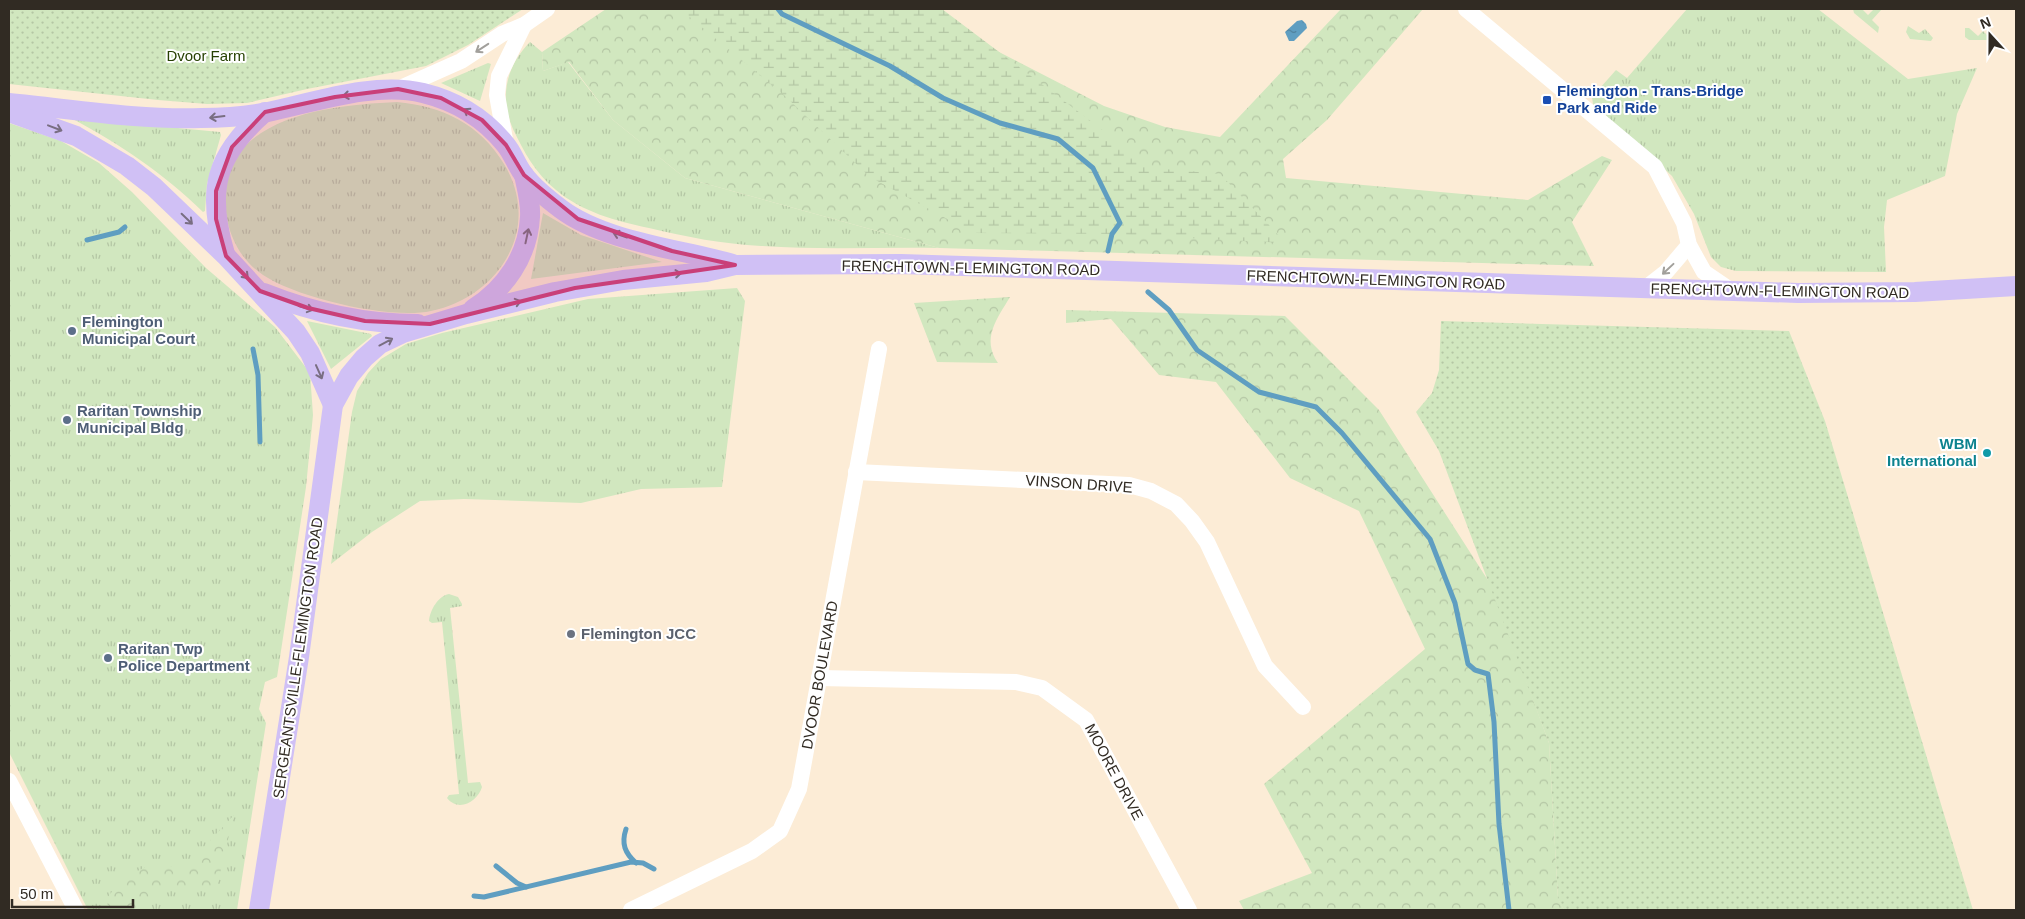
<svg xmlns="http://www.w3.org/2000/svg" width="2025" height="919" font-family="Arial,sans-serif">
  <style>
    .grass { fill: url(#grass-tufts) }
    .forest { fill: url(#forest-crowns) }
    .wetland { fill: url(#wetland-marsh) }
    .park { fill: url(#park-dots) }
    .water { fill: url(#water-ripples) }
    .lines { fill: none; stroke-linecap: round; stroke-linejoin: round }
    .stream { stroke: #5f9ec1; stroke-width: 5 }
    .minor { stroke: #fff; stroke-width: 16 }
    .major { stroke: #d0c0f5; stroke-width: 20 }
    .oneway { stroke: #a2a09c }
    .oneway2 { stroke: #796e82 }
    .marked { fill: #c93f79; fill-opacity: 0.2; stroke: #c93f79; stroke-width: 4; stroke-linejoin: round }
    .transit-dot { fill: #1a4fb4; stroke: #fff; stroke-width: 2 }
    .service-dot { fill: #5c6f8a; stroke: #fff; stroke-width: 2 }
    .culture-dot { fill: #0f9aa8; stroke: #fff; stroke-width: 2 }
    .worship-dot { fill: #6b7280; stroke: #fff; stroke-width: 2 }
    .labels { text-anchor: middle; stroke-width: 4; stroke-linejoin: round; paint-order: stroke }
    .park-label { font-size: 15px; fill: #274103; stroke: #fff }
    .transit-label { font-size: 15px; font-weight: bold; fill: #164399; stroke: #fff; text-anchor: start }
    .street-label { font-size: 15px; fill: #312b23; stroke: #fff }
    .service-label { font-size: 15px; font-weight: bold; fill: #4e5e75; stroke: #fff; text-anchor: start }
    .culture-label { font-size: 15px; font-weight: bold; fill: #0d838f; stroke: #fff; text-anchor: end }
    .worship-label { font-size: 15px; font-weight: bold; fill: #5b616d; stroke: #fff; text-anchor: start }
  </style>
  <defs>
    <pattern id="grass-tufts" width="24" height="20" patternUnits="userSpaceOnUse" patternTransform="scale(1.25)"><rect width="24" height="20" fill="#d1e7bf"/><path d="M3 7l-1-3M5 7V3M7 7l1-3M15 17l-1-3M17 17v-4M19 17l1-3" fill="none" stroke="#b4c6a4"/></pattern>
    <pattern id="forest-crowns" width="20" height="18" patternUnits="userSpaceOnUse" patternTransform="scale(1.25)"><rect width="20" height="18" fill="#d1e7bf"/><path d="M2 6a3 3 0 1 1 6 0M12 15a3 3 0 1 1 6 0" fill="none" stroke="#b4c6a4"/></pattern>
    <pattern id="wetland-marsh" width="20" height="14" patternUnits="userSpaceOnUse" patternTransform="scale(1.25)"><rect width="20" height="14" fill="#d1e7bf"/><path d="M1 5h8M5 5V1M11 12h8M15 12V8" fill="none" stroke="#b4c6a4"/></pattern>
    <pattern id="park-dots" width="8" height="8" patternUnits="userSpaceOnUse" patternTransform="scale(1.25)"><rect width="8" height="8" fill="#d1e7bf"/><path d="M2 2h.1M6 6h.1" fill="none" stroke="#b4c6a4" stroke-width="1.8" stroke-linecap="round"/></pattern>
    <pattern id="water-ripples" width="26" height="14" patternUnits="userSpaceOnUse" patternTransform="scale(1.25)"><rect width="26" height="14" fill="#5f9ec1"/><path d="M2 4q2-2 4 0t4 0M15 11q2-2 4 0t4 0" fill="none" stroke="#4f819c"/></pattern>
  </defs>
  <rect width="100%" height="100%" fill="#fcecd6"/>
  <g class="grass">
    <polygon points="1687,9 1818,9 1908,79 1977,68 1957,114 1945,176 1887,200 1884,227 1886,272 1736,271 1721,267 1711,257 1694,214 1672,176 1593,104 1592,97 1616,70 1627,78"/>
    <polygon points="1853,9 1862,9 1868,15 1874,9 1882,9 1872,20 1879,27 1878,33 1854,13"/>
    <polygon points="1908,26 1919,33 1925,29 1933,38 1931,41 1910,39 1906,32"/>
    <polygon points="1965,28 1969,28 1978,36 1983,31 1992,40 1969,40 1965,37"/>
    <path d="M 530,42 L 542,52 L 543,71 L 568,62 L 613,120 L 685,178 L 939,248 C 880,247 820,250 761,246 C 723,244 686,237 649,228 C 616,221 582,212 556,190 C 535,173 524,152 513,129 C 499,98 506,66 530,42 Z"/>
    <polygon points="488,63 491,64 480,101 441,83"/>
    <path d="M 397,102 C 442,106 480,124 504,164 C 543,228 499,297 431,311 C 391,320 297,298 263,275 C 242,261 230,239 226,214 C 212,117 328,105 397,102 Z"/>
    <path d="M 71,118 L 220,132 L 221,135 L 207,184 L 205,211 L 203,212 C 163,173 120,144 71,118 Z"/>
    <polygon points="9,123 61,141 99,163 132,192 206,268 275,327 310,373 313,415 306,487 277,677 265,682 259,709 266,723 237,910 88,910 9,752"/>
    <polygon points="543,213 581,235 662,262 531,279"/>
    <polygon points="737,288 745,301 722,487 641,489 581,503 464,499 420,501 372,532 331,564 352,412 357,391 368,373 381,359 406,344 442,333 588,299"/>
    <polygon points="307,321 371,334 372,336 331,369"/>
    <path d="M 449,594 L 458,597 L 462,604 L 462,606 L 450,608 L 468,783 L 480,782 L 482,787 C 478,801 459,813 447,798 L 449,795 L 459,794 L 442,622 L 432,623 L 429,621 C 430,610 438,596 449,594 Z"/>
  </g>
  <g class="forest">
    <polygon points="606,9 934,9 999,52 1104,106 1165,127 1220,137 1341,9 1423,9 1327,120 1283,159 1286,178 1528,200 1602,156 1612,160 1572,222 1594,266 939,248 685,178 613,120 569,62 543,71 542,52"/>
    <path d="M 1010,297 C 997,319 981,338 998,363 L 937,362 L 914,303 Z"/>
    <polygon points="1066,310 1285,316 1379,410 1491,585 1549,743 1558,898 1564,910 1244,910 1239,901 1312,873 1264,784 1425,649 1359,511 1290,478 1216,382 1159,375 1111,319 1066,323"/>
    <polygon points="234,815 216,890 205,887 163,888 137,910 108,910 107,898 122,879 149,865 189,867 203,848"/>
  </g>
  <polygon class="wetland" points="680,9 942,9 1153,168 1220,174 1286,243 1112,234 973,233 870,177 785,96"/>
  <g class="park">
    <polygon points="9,9 523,9 468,45 426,66 307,89 247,103 207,104 158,100 9,84"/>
    <polygon points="1441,321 1789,331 1825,421 1973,910 1564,910 1558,899 1549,743 1439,451 1416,412 1432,393 1439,370"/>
  </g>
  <polygon class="water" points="1302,20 1306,24 1307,28 1294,41 1289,41 1285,32 1297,21"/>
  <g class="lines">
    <g class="stream">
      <polyline points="778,9 782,14 890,66 943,98 1000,123 1058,139 1093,168 1120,223 1112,234 1108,251"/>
      <polyline points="87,240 119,232 125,227"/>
      <polyline points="1148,292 1169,310 1197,350 1259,392 1316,407 1342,433 1430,539 1455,603 1468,664 1475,670 1488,674 1494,722 1499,824 1509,910"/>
      <polyline points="253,349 258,375 260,442"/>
      <path d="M 626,829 C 621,844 625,853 636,863"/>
      <polyline points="496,866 517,883 526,887"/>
      <polyline points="474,896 484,897 631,862 643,863 654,869"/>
    </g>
    <g class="minor">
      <polyline points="1466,9 1655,167 1684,223 1689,245 1704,272 1732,291"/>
      <polyline points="398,89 461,61 502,34 524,25 547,9"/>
      <polyline points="506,145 497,95 499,76 524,25"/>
      <polyline points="1643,290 1666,272 1689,245"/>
      <polyline points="856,472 1129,485 1151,491 1176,504 1192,521 1207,542 1265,666 1303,707"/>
      <polyline points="819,678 1016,682 1042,688 1086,720 1189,910"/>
      <polyline points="9,781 76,910"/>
      <polyline points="631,910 752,851 780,831 799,789 879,349"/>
    </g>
    <g class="major">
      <path d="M 9,103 C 72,109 137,120 201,118 C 221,118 248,116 268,112 C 315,102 376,81 423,93 C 456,101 484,118 505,144 C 513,153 516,165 524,175 C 533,187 549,200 561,209 C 605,242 681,249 733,264"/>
      <polyline points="9,112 76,136 127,166 154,187 226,256 296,332 310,353 333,405"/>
      <path d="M 225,254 C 206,191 215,155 265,112"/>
      <path d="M 264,293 C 314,313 365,324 418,324"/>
      <path d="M 473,309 C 505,289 528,256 530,217 C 531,203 527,189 524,175"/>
      <polyline points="259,910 299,657 333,405 349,376 364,358 380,344 403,333 466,314 555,292 623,280 706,272 735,265 901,264 1798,293 1915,292 2016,286"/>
    </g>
  </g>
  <defs><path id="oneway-shaft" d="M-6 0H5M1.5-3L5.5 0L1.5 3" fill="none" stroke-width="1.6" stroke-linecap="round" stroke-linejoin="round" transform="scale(1.25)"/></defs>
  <g class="oneway">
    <use href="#oneway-shaft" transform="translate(482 48) rotate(147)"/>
    <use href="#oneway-shaft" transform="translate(1668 269) rotate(137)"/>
  </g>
  <g class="oneway2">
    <use href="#oneway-shaft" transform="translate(350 95) rotate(172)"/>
    <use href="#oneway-shaft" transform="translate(470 113) rotate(-148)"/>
    <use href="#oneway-shaft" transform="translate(217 117) rotate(173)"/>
    <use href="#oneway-shaft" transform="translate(55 128) rotate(21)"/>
    <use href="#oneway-shaft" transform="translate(187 219) rotate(44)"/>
    <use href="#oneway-shaft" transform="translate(620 235) rotate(-161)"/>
    <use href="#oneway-shaft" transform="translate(527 236) rotate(-78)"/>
    <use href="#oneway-shaft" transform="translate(243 273) rotate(46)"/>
    <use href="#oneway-shaft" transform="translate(674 274) rotate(-6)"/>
    <use href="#oneway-shaft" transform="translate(514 303) rotate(-16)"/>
    <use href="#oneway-shaft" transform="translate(306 308) rotate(16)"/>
    <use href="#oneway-shaft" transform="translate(386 342) rotate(-28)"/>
    <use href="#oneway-shaft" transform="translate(319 372) rotate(66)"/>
  </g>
  <path class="marked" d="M 398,89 L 441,98 L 482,120 L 506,145 L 524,175 L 578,219 L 672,251 L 735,265 L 575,288 L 430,324 L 365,321 L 308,308 L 260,291 L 226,256 L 216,219 L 216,191 L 232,147 L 265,112 L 335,97 Z"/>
  <rect class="transit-dot" x="1542" y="95" width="10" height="10" rx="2.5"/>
  <g class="service-dot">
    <circle cx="72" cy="331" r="5"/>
    <circle cx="67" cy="420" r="5"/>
    <circle cx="108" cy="658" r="5"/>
  </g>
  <circle class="culture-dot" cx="1987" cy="453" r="5"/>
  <circle class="worship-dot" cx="571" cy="634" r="5"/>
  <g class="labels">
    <g class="park-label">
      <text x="206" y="61">Dvoor Farm</text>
    </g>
    <g class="transit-label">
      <text x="1557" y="96">Flemington - Trans-Bridge<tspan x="1557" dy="17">Park and Ride</tspan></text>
    </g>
    <g class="street-label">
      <text transform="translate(971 268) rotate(1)" y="5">FRENCHTOWN-FLEMINGTON ROAD</text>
      <text transform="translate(1376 280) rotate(2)" y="5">FRENCHTOWN-FLEMINGTON ROAD</text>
      <text transform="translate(1780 291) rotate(1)" y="5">FRENCHTOWN-FLEMINGTON ROAD</text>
      <text transform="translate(1079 484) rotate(4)" y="5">VINSON DRIVE</text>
      <text transform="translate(298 658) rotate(-82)" y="5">SERGEANTSVILLE-FLEMINGTON ROAD</text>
      <text transform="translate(820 675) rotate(-80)" y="5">DVOOR BOULEVARD</text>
      <text transform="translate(1114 772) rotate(62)" y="5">MOORE DRIVE</text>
    </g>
    <g class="service-label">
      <text x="82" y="327">Flemington<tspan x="82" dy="17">Municipal Court</tspan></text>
      <text x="77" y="416">Raritan Township<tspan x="77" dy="17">Municipal Bldg</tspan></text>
      <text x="118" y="654">Raritan Twp<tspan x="118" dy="17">Police Department</tspan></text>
    </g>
    <g class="culture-label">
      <text x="1977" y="449">WBM<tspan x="1977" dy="17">International</tspan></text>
    </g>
    <g class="worship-label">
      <text x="581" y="639">Flemington JCC</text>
    </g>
  </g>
  <rect width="2025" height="919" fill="none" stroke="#312b23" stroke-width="20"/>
  <g transform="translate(1990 35) rotate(339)" stroke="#ffffff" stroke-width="4" paint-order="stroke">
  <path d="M0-4L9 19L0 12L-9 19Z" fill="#312b23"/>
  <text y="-8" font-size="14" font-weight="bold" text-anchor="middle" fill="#312b23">N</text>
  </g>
  <path d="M12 899v8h121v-8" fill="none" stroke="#312b23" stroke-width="2.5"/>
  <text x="20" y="899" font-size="15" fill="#312b23" stroke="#ffffff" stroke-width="4" paint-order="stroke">50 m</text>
</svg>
